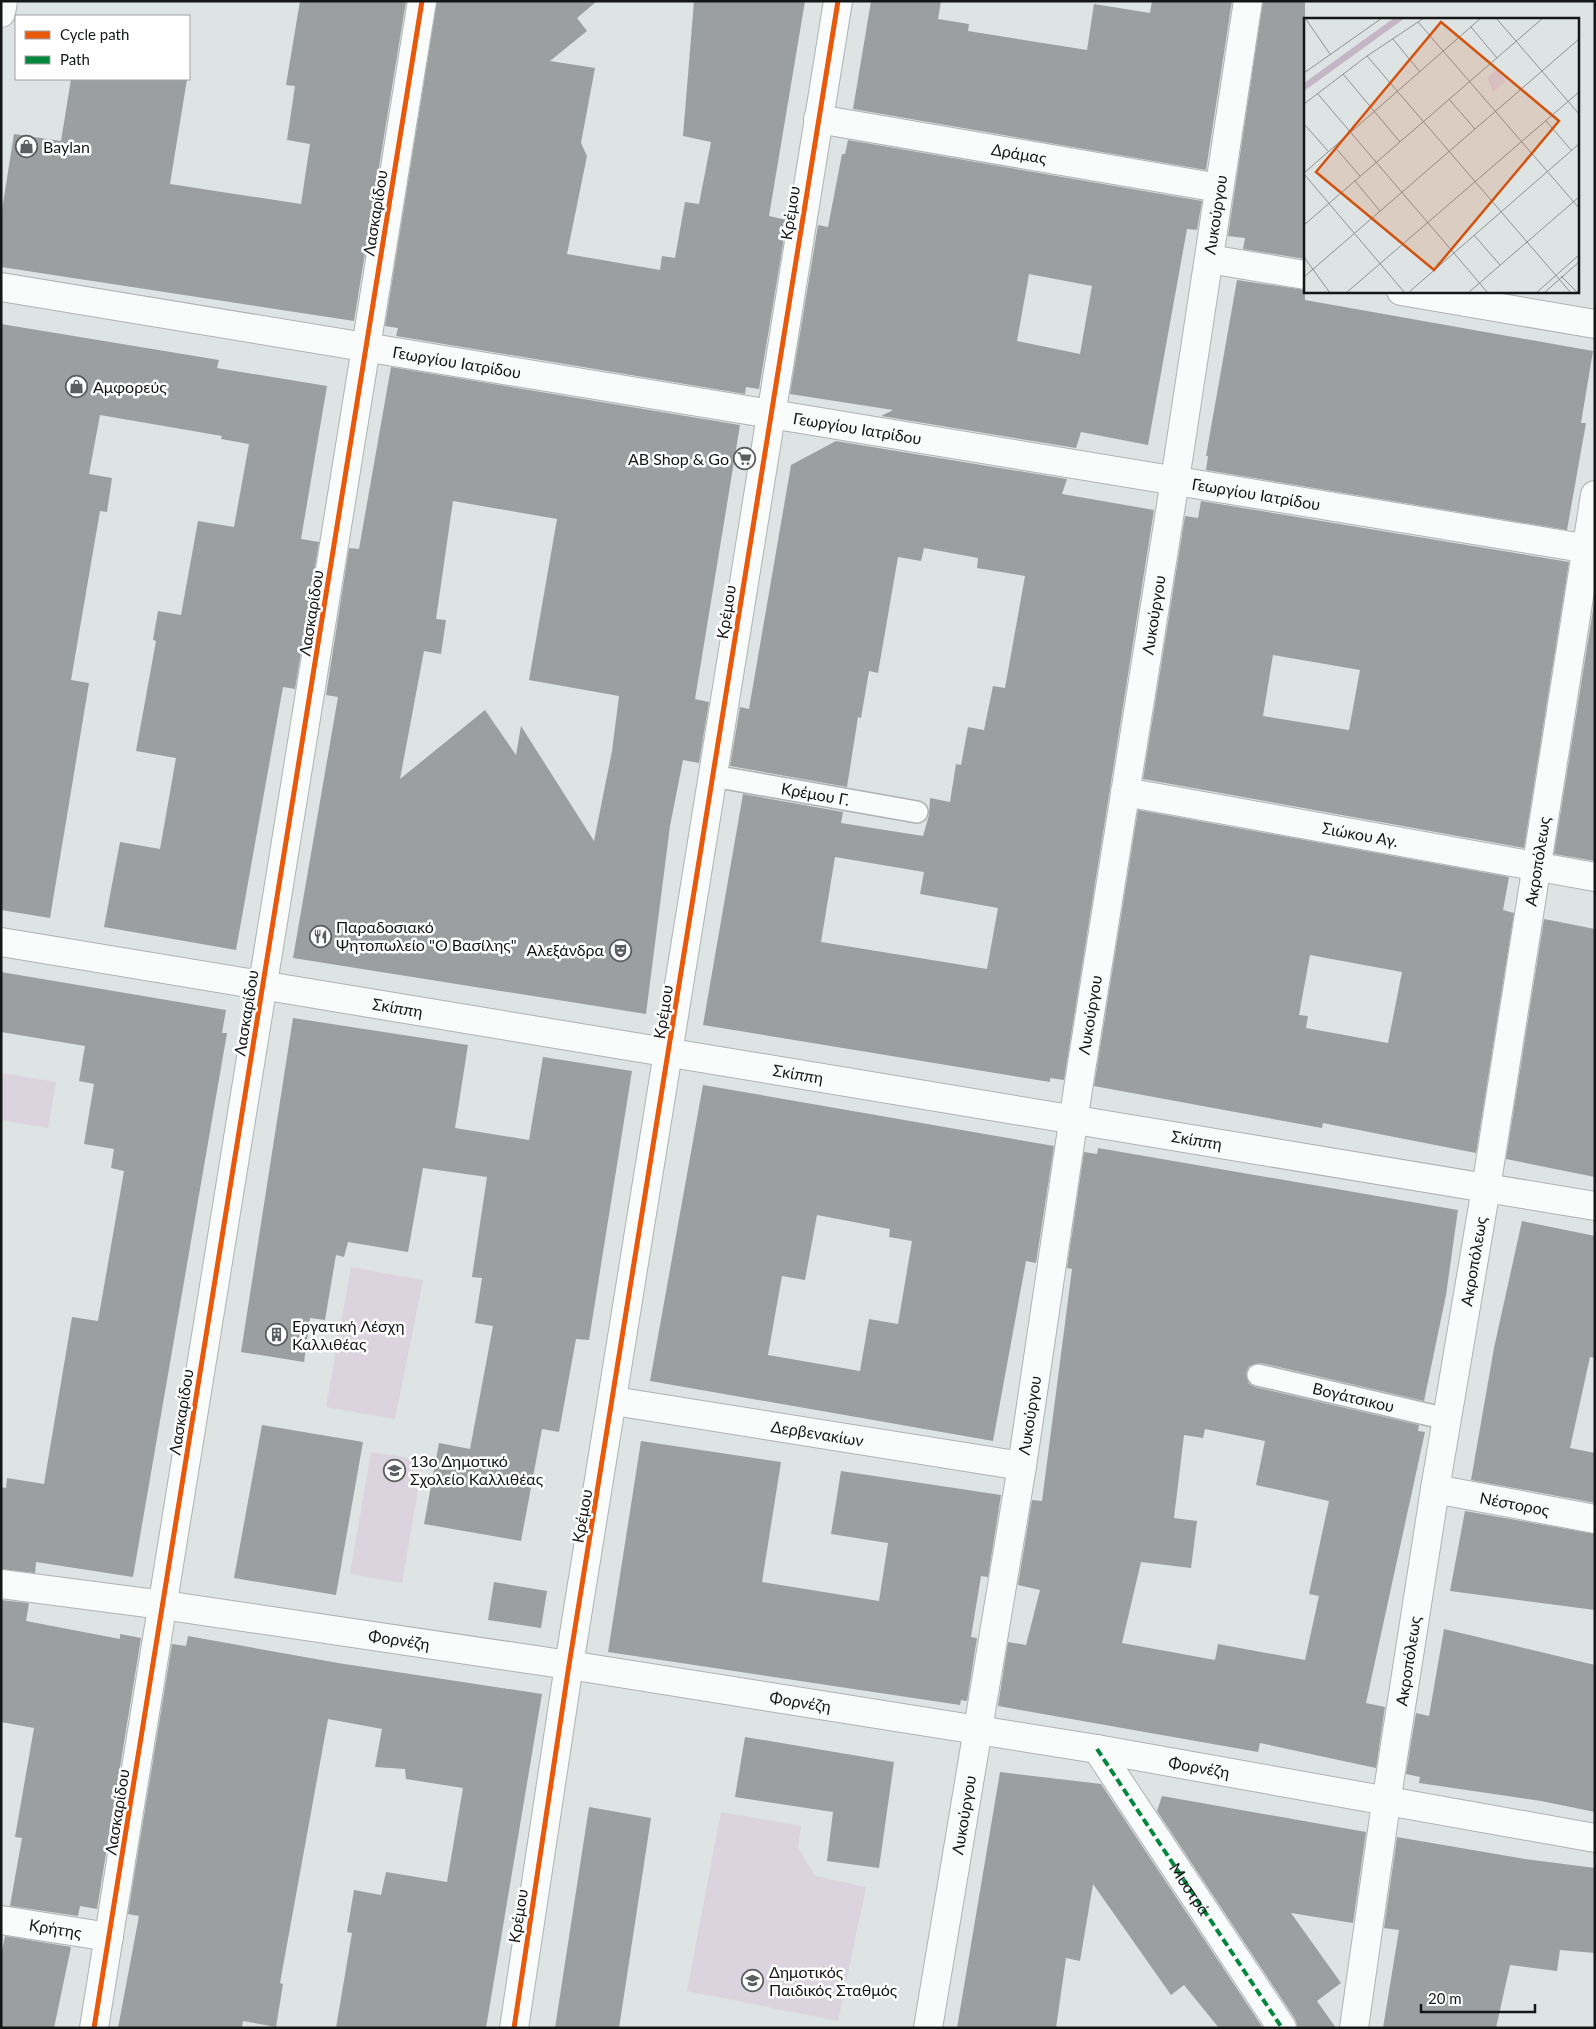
<svg xmlns="http://www.w3.org/2000/svg" width="1596" height="2029" font-family="Lato,sans-serif">
  <style>
    .green { fill: #dbd3de }
    .building { fill: #9c9fa0; fill-rule: evenodd }
    .lines { fill: none; stroke-linecap: round; stroke-linejoin: round }
    .service-casing { stroke: #afb2b3; stroke-width: 24 }
    .pedestrian-casing { stroke: #afb2b3; stroke-width: 30 }
    .minor-casing { stroke: #afb2b3; stroke-width: 30 }
    .service { stroke: #fafbfb; stroke-width: 21 }
    .pedestrian { stroke: #fafbfb; stroke-width: 28 }
    .minor { stroke: #fafbfb; stroke-width: 28 }
    .quiet { stroke: #00873e; stroke-width: 4; stroke-dasharray: 8 4; stroke-linecap: butt }
    .cycleway-casing { stroke: #fff; stroke-width: 8 }
    .cycleway { stroke: #e8590c; stroke-width: 5 }
    .labels { text-anchor: middle; stroke-width: 5; stroke-linejoin: round; paint-order: stroke }
    .poi-label { font-size: 16px; fill: #151717; stroke: #fff; text-anchor: start }
    .street-label { font-size: 16px; fill: #151717; stroke: #fff }
    .inset-road { fill: none; stroke: #8e9191; stroke-width: 1 }
    .view { fill: #d3520d; fill-opacity: 0.15; stroke: #d3520d; stroke-width: 2.5 }
    .inset-edge { fill: none; stroke: #151717; stroke-width: 2.5 }
  </style>
  <rect width="100%" height="100%" fill="#dee3e3"/>
  <g class="green">
    <polygon points="1,1073 56,1082 48,1128 1,1120"/>
    <polygon points="351,1267 423,1280 395,1419 326,1407"/>
    <polygon points="371,1452 423,1460 402,1583 350,1574"/>
    <polygon points="721,1812 801,1826 798,1847 815,1876 866,1887 838,2021 687,1991"/>
  </g>
  <g class="building">
    <polygon points="300,1 406,1 354,321 1,267 1,216 14,134 61,141 71,79 187,79 170,184 301,204 310,144 287,140 295,86 286,85"/>
    <polygon points="437,1 597,1 577,18 587,31 550,61 595,68 581,143 587,156 567,254 660,270 662,256 675,258 685,202 699,204 711,142 683,136 694,1 805,1 769,216 787,220 759,389 746,387 745,394 396,336 398,328 385,326"/>
    <polygon points="871,1 941,1 938,19 969,24 968,31 1087,50 1094,4 1150,13 1152,1 1232,1 1206,170 853,109"/>
    <polygon points="1263,1 1305,1 1305,259 1243,249 1245,238 1228,236"/>
    <path d="M 848,140 L 1202,201 L 1197,230 L 1187,229 L 1148,445 L 1081,432 L 1076,448 L 881,416 L 893,410 L 790,394 L 818,225 L 828,227 L 842,154 L 845,154 ZM 1029,274 L 1092,286 L 1080,354 L 1017,341 Z"/>
    <polygon points="1237,280 1305,290 1305,300 1593,351 1581,423 1586,423 1567,530 1206,470 1208,456 1206,456"/>
    <polygon points="1,324 219,360 217,368 327,386 301,539 319,542 295,689 283,687 236,950 104,927 120,842 160,849 176,758 136,751 156,641 153,640 158,611 181,615 198,521 234,527 249,444 221,439 222,436 100,415 89,474 112,478 107,512 100,511 71,680 89,683 50,918 1,910"/>
    <path d="M 391,367 L 740,425 L 695,699 L 709,702 L 699,763 L 683,760 L 670,826 L 646,1014 L 293,958 L 338,697 L 326,695 L 349,548 L 359,549 ZM 453,501 L 557,519 L 529,680 L 619,696 L 612,751 L 594,841 L 521,726 L 516,755 L 485,710 L 400,779 L 424,651 L 441,654 L 446,620 L 436,619 Z"/>
    <path d="M 836,441 L 1067,479 L 1062,494 L 1154,510 L 1064,1080 L 1050,1078 L 1050,1082 L 703,1025 L 743,794 L 843,812 L 841,823 L 923,836 L 929,815 L 930,798 L 950,802 L 956,764 L 961,765 L 968,727 L 984,730 L 993,686 L 1005,688 L 1025,576 L 977,568 L 978,558 L 924,548 L 921,561 L 898,557 L 878,673 L 869,671 L 861,718 L 858,717 L 847,787 L 730,766 L 740,707 L 749,709 L 791,465 ZM 835,857 L 924,872 L 920,894 L 998,908 L 987,969 L 821,942 Z"/>
    <path d="M 1201,501 L 1569,562 L 1524,848 L 1143,779 L 1185,516 L 1198,518 ZM 1273,655 L 1360,670 L 1349,730 L 1263,716 Z"/>
    <polygon points="1595,597 1595,861 1554,854"/>
    <path d="M 1138,810 L 1509,877 L 1503,910 L 1514,913 L 1476,1153 L 1323,1123 L 1322,1128 L 1094,1086 ZM 1310,955 L 1402,972 L 1388,1043 L 1306,1028 L 1308,1016 L 1299,1015 Z"/>
    <polygon points="1544,919 1595,929 1595,1177 1506,1159"/>
    <polygon points="1,972 226,1010 222,1033 227,1033 133,1577 36,1562 35,1573 1,1569 1,1487 6,1488 7,1478 44,1484 72,1317 98,1321 124,1171 111,1168 114,1149 84,1144 94,1084 79,1081 85,1046 1,1032"/>
    <polygon points="293,1018 468,1045 455,1128 529,1140 543,1057 632,1071 589,1340 576,1339 559,1432 542,1429 521,1541 424,1524 439,1443 470,1449 493,1326 475,1323 482,1278 472,1277 487,1177 423,1168 408,1252 348,1242 344,1257 336,1255 325,1320 310,1318 304,1362 241,1352"/>
    <path d="M 703,1085 L 1054,1146 L 1036,1263 L 1026,1261 L 993,1441 L 650,1381 ZM 817,1215 L 890,1229 L 889,1237 L 912,1241 L 898,1324 L 869,1319 L 860,1371 L 768,1355 L 782,1276 L 805,1280 Z"/>
    <path d="M 1098,1148 L 1458,1210 L 1446,1295 L 1424,1401 L 1261,1363 L 1249,1366 L 1246,1373 L 1249,1384 L 1255,1387 L 1419,1425 L 1418,1431 L 1425,1432 L 1366,1703 L 1385,1707 L 1376,1768 L 1260,1743 L 1258,1752 L 998,1706 L 1008,1642 L 1026,1645 L 1040,1590 L 1018,1585 L 1032,1500 L 1042,1501 L 1072,1269 L 1067,1268 L 1084,1152 L 1097,1154 ZM 1205,1429 L 1265,1441 L 1256,1485 L 1329,1501 L 1309,1594 L 1319,1596 L 1305,1660 L 1218,1644 L 1215,1660 L 1122,1643 L 1141,1562 L 1191,1568 L 1197,1521 L 1174,1518 L 1184,1435 L 1203,1438 Z"/>
    <polygon points="1522,1221 1595,1236 1595,1358 1590,1357 1570,1448 1595,1453 1595,1503 1471,1480 1494,1348"/>
    <polygon points="262,1425 363,1442 336,1595 234,1578"/>
    <polygon points="641,1441 781,1462 762,1582 879,1601 888,1543 831,1534 841,1471 1001,1495 988,1577 981,1576 971,1637 977,1638 967,1701 961,1700 960,1705 608,1652"/>
    <polygon points="1465,1511 1595,1534 1595,1610 1450,1591"/>
    <polygon points="494,1582 547,1591 541,1628 488,1620"/>
    <polygon points="1,1600 29,1603 26,1621 120,1639 120,1634 141,1638 97,1909 80,1906 78,1916 10,1906 22,1838 15,1837 34,1728 1,1722"/>
    <polygon points="1444,1629 1595,1665 1595,1812 1541,1801 1419,1783 1420,1777 1406,1774 1416,1713 1429,1716"/>
    <polygon points="188,1636 338,1663 542,1694 486,2028 336,2028 352,1933 347,1932 354,1890 381,1895 386,1872 447,1882 463,1788 406,1779 405,1769 375,1767 382,1729 328,1719 280,1983 283,1984 276,2027 243,2021 242,2028 118,2028 139,1916 128,1914 172,1644 186,1646"/>
    <polygon points="745,1737 894,1762 879,1868 827,1861 833,1812 735,1797"/>
    <polygon points="1000,1772 1101,1784 1263,2028 1219,2028 1184,1985 1171,1995 1093,1884 1080,1961 1066,1958 1056,2028 957,2028"/>
    <polygon points="1162,1796 1366,1832 1353,1923 1291,1913 1341,1983 1317,2001 1336,2028 1298,2028 1295,2019 1157,1811"/>
    <polygon points="589,1807 651,1818 619,2028 555,2028"/>
    <polygon points="1397,1837 1525,1859 1595,1868 1595,1953 1560,1950 1557,1971 1510,1965 1496,2028 1383,2028 1399,1930 1384,1928"/>
    <polygon points="5,1936 71,1947 54,2028 1,2028 1,1956"/>
  </g>
  <g class="lines">
    <defs>
      <g id="service">
        <path id="s1" d="M 713,776 L 917,812"/>
        <path id="s2" d="M 1258,1375 L 1447,1419"/>
      </g>
      <polyline id="pedestrian" points="1097,1749 1282,2028"/>
      <g id="minor">
        <polyline points="1,13 3,1"/>
        <path id="s3" d="M 818,119 L 1219,188"/>
        <polyline points="1209,259 1305,275"/>
        <path id="s4" d="M 1,287 L 1595,550"/>
        <polyline points="1401,291 1595,324"/>
        <path id="s5" d="M 1125,792 L 1595,877"/>
        <path id="s6" d="M 1,942 L 1595,1206"/>
        <path id="s7" d="M 614,1401 L 1022,1466"/>
        <path id="s8" d="M 1435,1489 L 1595,1519"/>
        <path id="s9" d="M 1,1584 L 163,1605 L 569,1665 L 1097,1749 L 1595,1838"/>
        <path id="s10" d="M 1,1920 L 109,1937"/>
        <polyline points="94,2028 422,1"/>
        <polyline points="514,2028 569,1665 838,1"/>
        <path id="s11" d="M 928,2028 L 1022,1466 L 1078,1089 L 1175,480 L 1248,1"/>
        <path id="s12" d="M 1354,2028 L 1386,1803 L 1435,1489 L 1486,1188 L 1595,495"/>
      </g>
    </defs>
    <use href="#service" class="service-casing"/>
    <use href="#pedestrian" class="pedestrian-casing"/>
    <use href="#minor" class="minor-casing"/>
    <use href="#service" class="service"/>
    <use href="#pedestrian" class="pedestrian"/>
    <use href="#minor" class="minor"/>
    <path class="quiet" id="s13" d="M 1097,1749 L 1282,2028"/>
    <defs>
      <g id="cycleway">
        <polyline points="94,2028 422,1"/>
        <polyline points="514,2028 569,1665 838,1"/>
      </g>
    </defs>
    <use href="#cycleway" class="cycleway-casing"/>
    <use href="#cycleway" class="cycleway"/>
  </g>
  <defs>
    <symbol id="shop-ring" viewBox="-11 -11 22 22"><circle r="9.5" fill="#fff" stroke="#5b5e5e" stroke-width="1.5"/><path d="M-5-2.5h2.3a2.7 3.5 0 0 1 5.4 0H5L5.5 6h-11ZM-1.5-2.5h3a1.5 2.3 0 0 0-3 0Z" fill="#5b5e5e"/></symbol>
    <symbol id="supermarket-ring" viewBox="-11 -11 22 22"><circle r="9.5" fill="#fff" stroke="#5b5e5e" stroke-width="1.5"/><path d="M-6-5.5h2.5l.6 2H6L4.5 2H-2.5L-4.4-4H-6ZM-1.5 3.2a1.3 1.3 0 1 0 .1 0ZM3 3.2a1.3 1.3 0 1 0 .1 0Z" fill="#5b5e5e"/></symbol>
    <symbol id="restaurant-ring" viewBox="-11 -11 22 22"><circle r="9.5" fill="#fff" stroke="#5b5e5e" stroke-width="1.5"/><path d="M-5-6h1v4h1v-4h1v4h1v-4h1v5L-1.5 .5V6h-2V.5L-5-1ZM5-6V6H3V1.5H1.5Q1.5-4 5-6Z" fill="#5b5e5e"/></symbol>
    <symbol id="theatre-ring" viewBox="-11 -11 22 22"><circle r="9.5" fill="#fff" stroke="#5b5e5e" stroke-width="1.5"/><path d="M-5-5.5Q0-4 5-5.5V0Q5 5 0 6Q-5 5-5 0ZM-3.3-2.5H-1v1.5H-3.3ZM1-2.5H3.3v1.5H1ZM-2.8 1Q0 5.5 2.8 1Z" fill="#5b5e5e"/></symbol>
    <symbol id="building-ring" viewBox="-11 -11 22 22"><circle r="9.5" fill="#fff" stroke="#5b5e5e" stroke-width="1.5"/><path d="M-4-6H4V6H1V3H-1V6H-4ZM-2.5-4.3h1.7v1.8h-1.7ZM.8-4.3h1.7v1.8H.8ZM-2.5-1h1.7V.8h-1.7ZM.8-1h1.7V.8H.8Z" fill="#5b5e5e"/></symbol>
    <symbol id="school-ring" viewBox="-11 -11 22 22"><circle r="9.5" fill="#fff" stroke="#5b5e5e" stroke-width="1.5"/><path d="M0-5L7-2L0 1L-7-2ZM-4 1L0 2.5L4 1V4Q0 6-4 4Z" fill="#5b5e5e"/></symbol>
  </defs>
  <g fill-rule="evenodd">
    <use href="#shop-ring" x="14" y="134" width="25" height="25"/>
    <use href="#shop-ring" x="64" y="374" width="25" height="25"/>
    <use href="#supermarket-ring" x="732" y="446" width="25" height="25"/>
    <use href="#restaurant-ring" x="308" y="924" width="25" height="25"/>
    <use href="#theatre-ring" x="608" y="938" width="25" height="25"/>
    <use href="#building-ring" x="264" y="1322" width="25" height="25"/>
    <use href="#school-ring" x="382" y="1458" width="25" height="25"/>
    <use href="#school-ring" x="740" y="1968" width="25" height="25"/>
  </g>
  <g class="labels">
    <g class="poi-label">
      <text x="43" y="153">Baylan</text>
      <text x="93" y="393">Αμφορεύς</text>
      <text x="729" y="465" text-anchor="end">AB Shop &amp; Go</text>
      <text x="336" y="933">Παραδοσιακό<tspan x="336" dy="18">Ψητοπωλείο "Ο Βασίλης"</tspan></text>
      <text x="604" y="956" text-anchor="end">Αλεξάνδρα</text>
      <text x="292" y="1332">Εργατική Λέσχη<tspan x="292" dy="18">Καλλιθέας</tspan></text>
      <text x="410" y="1467">13ο Δημοτικό<tspan x="410" dy="18">Σχολείο Καλλιθέας</tspan></text>
      <text x="769" y="1978">Δημοτικός<tspan x="769" dy="18">Παιδικός Σταθμός</tspan></text>
    </g>
    <g class="street-label">
      <text dy="6" stroke="none"><textPath href="#s3" startOffset="204">Δράμας</textPath></text>
      <text transform="translate(375 213) rotate(-81)" y="6">Λασκαρίδου</text>
      <text transform="translate(790 213) rotate(-81)" y="6">Κρέμου</text>
      <text dy="6" stroke="none"><textPath href="#s11" startOffset="1836">Λυκούργου</textPath></text>
      <text dy="6" stroke="none"><textPath href="#s4" startOffset="462">Γεωργίου Ιατρίδου</textPath></text>
      <text dy="6" stroke="none"><textPath href="#s4" startOffset="868">Γεωργίου Ιατρίδου</textPath></text>
      <text dy="6" stroke="none"><textPath href="#s4" startOffset="1272">Γεωργίου Ιατρίδου</textPath></text>
      <text transform="translate(726 612) rotate(-81)" y="6">Κρέμου</text>
      <text transform="translate(311 613) rotate(-81)" y="6">Λασκαρίδου</text>
      <text dy="6" stroke="none"><textPath href="#s11" startOffset="1431">Λυκούργου</textPath></text>
      <text dy="6" stroke="none"><textPath href="#s1" startOffset="104">Κρέμου Γ.</textPath></text>
      <text dy="6" stroke="none"><textPath href="#s5" startOffset="239">Σιώκου Αγ.</textPath></text>
      <text dy="6" stroke="none"><textPath href="#s12" startOffset="1181">Ακροπόλεως</textPath></text>
      <text dy="6" stroke="none"><textPath href="#s6" startOffset="402">Σκίππη</textPath></text>
      <text transform="translate(663 1012) rotate(-81)" y="6">Κρέμου</text>
      <text transform="translate(246 1013) rotate(-81)" y="6">Λασκαρίδου</text>
      <text dy="6" stroke="none"><textPath href="#s11" startOffset="1026">Λυκούργου</textPath></text>
      <text dy="6" stroke="none"><textPath href="#s6" startOffset="808">Σκίππη</textPath></text>
      <text dy="6" stroke="none"><textPath href="#s6" startOffset="1212">Σκίππη</textPath></text>
      <text dy="6" stroke="none"><textPath href="#s12" startOffset="776">Ακροπόλεως</textPath></text>
      <text dy="6" stroke="none"><textPath href="#s2" startOffset="98">Βογάτσικου</textPath></text>
      <text transform="translate(181 1412) rotate(-81)" y="6">Λασκαρίδου</text>
      <text dy="6" stroke="none"><textPath href="#s11" startOffset="621">Λυκούργου</textPath></text>
      <text dy="6" stroke="none"><textPath href="#s7" startOffset="206">Δερβενακίων</textPath></text>
      <text dy="6" stroke="none"><textPath href="#s8" startOffset="81">Νέστορος</textPath></text>
      <text transform="translate(582 1516) rotate(-80)" y="6">Κρέμου</text>
      <text dy="6" stroke="none"><textPath href="#s9" startOffset="402">Φορνέζη</textPath></text>
      <text dy="6" stroke="none"><textPath href="#s12" startOffset="371">Ακροπόλεως</textPath></text>
      <text dy="6" stroke="none"><textPath href="#s9" startOffset="808">Φορνέζη</textPath></text>
      <text dy="6" stroke="none"><textPath href="#s9" startOffset="1212">Φορνέζη</textPath></text>
      <text transform="translate(117 1812) rotate(-81)" y="6">Λασκαρίδου</text>
      <text dy="6" stroke="none"><textPath href="#s11" startOffset="216">Λυκούργου</textPath></text>
      <text dy="6" stroke="none"><textPath href="#s13" startOffset="168">Μυστρά</textPath></text>
      <text transform="translate(518 1916) rotate(-81)" y="6">Κρέμου</text>
      <text dy="6" stroke="none"><textPath href="#s10" startOffset="55">Κρήτης</textPath></text>
    </g>
  </g>
  <g transform="translate(1304 18)">
    <rect width="275" height="275" fill="#dee3e3"/>
    <path d="M 193,51 L 202,63 L 189,74 L 183,59 Z" fill="#dbd3de"/>
    <path d="M 90,0 L 101,0 L 0,73 L 0,65 L 7,60 Z" fill="#c5b6c6"/>
    <path class="inset-road" d="M 1,0 L 26,36M 192,0 L 275,96M 114,4 L 275,190M 167,9 L 193,40M 89,21 L 116,54M 63,38 L 267,275M 0,55 L 78,0M 39,56 L 96,124M 13,75 L 184,275M 145,81 L 171,111M 0,86 L 63,38 L 120,0M 242,103 L 268,133M 0,106 L 24,133M 30,128 L 56,158M 0,155 L 177,0M 0,156 L 101,275M 51,163 L 76,193M 0,207 L 239,0M 170,217 L 196,247M 0,239 L 26,275M 257,258 L 274,275M 0,259 L 275,21M 42,275 L 275,74M 104,275 L 275,126M 164,275 L 275,179M 232,275 L 275,237M 240,275 L 275,244"/>
    <path class="view" d="M 137,4 L 255,103 L 130,252 L 12,154 Z"/>
    <rect width="275" height="275" class="inset-edge"/>
  </g>
  <rect width="1596" height="2029" fill="none" stroke="#151717" stroke-width="5"/>
  <rect x="15" y="15" width="175" height="65" fill="#ffffff" stroke="#a1a2a2"/>
  <rect x="25" y="31" width="25" height="8" fill="#e8590c" stroke="#a1a2a2"/>
  <text x="60" y="40" font-size="15" fill="#151717">Cycle path</text>
  <rect x="25" y="56" width="25" height="8" fill="#00873e" stroke="#a1a2a2"/>
  <text x="60" y="65" font-size="15" fill="#151717">Path</text>
  <path d="M1421 2004v8h114v-8" fill="none" stroke="#151717" stroke-width="2.5"/>
  <text x="1428" y="2004" font-size="15" fill="#151717" stroke="#ffffff" stroke-width="4" paint-order="stroke">20 m</text>
</svg>
